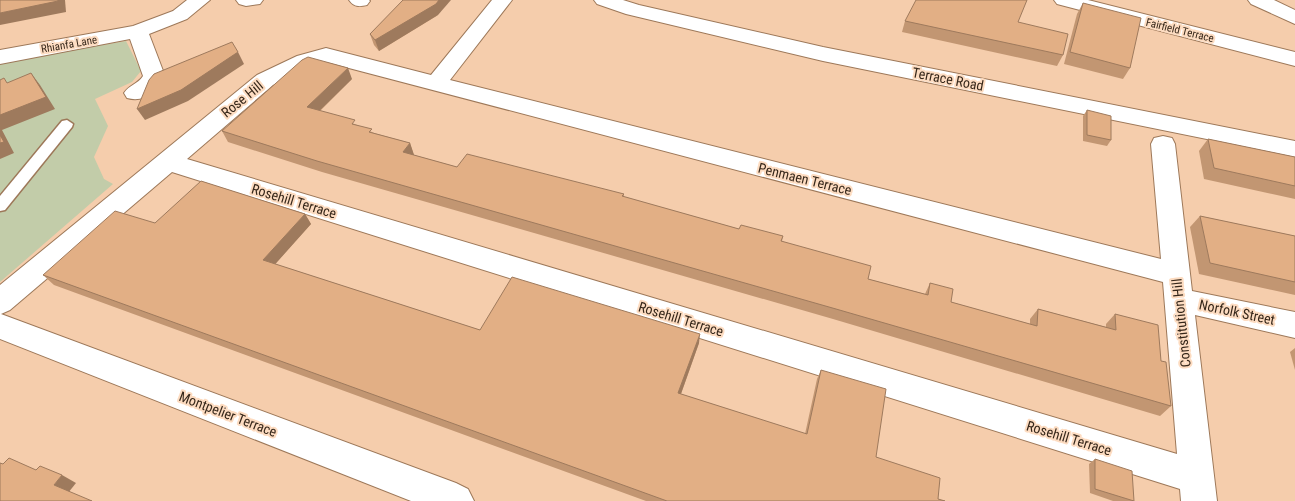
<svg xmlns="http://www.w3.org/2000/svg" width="1295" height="501" font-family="'Roboto Condensed',sans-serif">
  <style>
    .green { fill: #c2cca9 }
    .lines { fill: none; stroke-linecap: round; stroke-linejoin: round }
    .service-casing { stroke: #9d7859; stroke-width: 3 }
    .minor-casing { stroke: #9d7859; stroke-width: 2 }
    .tertiary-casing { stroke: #9d7859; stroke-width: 2 }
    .service { fill: #fff; fill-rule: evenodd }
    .minor { fill: #fff; fill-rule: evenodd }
    .tertiary { fill: #fff; fill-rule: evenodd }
    .wall { fill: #c29672 }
    .shaded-wall { fill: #9e7a5d }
    .building { fill: #e2af85; stroke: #9e7a5d }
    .labels { text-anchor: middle; stroke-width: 4; stroke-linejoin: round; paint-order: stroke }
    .far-street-label { font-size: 11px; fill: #36271a; stroke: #fddcc1 }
    .street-label { font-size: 14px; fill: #36271a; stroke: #fddcc1 }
  </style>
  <rect width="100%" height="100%" fill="#f5cdac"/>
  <polygon class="green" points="126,41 141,71 132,82 95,99 108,126 94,157 104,179 113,184 0,282 0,62"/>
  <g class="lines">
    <defs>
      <polygon id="service" points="67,120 73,124 72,127 5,210 0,211 0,196 62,121"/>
      <g id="minor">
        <path d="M 187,0 L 210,0 L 187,19 L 149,34 L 165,76 C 157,91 145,103 127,98 L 124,93 C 129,85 138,84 143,76 L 130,39 L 0,64 L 0,50 L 133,26 L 173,11 Z"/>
        <polygon points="236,0 263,0 260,4 246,6 239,4"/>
        <path d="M 349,0 L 369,0 L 370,1 L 367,5 C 359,7 354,7 349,0 Z"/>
        <path d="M 492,0 L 512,0 L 450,80 L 1161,259 L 1151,144 L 1154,138 L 1163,136 L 1172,138 L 1175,144 L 1192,291 L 1295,312 L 1295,338 L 1195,315 L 1217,501 L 1181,501 L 1180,489 L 172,172 L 10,310 L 1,314 L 456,483 L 468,489 L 474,501 L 411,501 L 0,339 L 0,285 L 257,75 L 297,56 L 326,48 L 431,75 ZM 326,62 L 1163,282 L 1177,454 L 187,159 L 273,85 L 313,66 Z"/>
        <polygon points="594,0 623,0 639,5 823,47 1295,141 1295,157 823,61 626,14 597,4"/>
        <polygon points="1054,0 1088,0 1295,52 1295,66 1057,4"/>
      </g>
      <polygon id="tertiary" points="1248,0 1274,0 1295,10 1295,24 1251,4"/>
    </defs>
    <use href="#service" class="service-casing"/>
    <use href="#minor" class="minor-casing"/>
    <use href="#tertiary" class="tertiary-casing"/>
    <use href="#service" class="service"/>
    <use href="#minor" class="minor"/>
    <use href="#tertiary" class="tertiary"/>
  </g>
  <g class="wall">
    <polygon points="1083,3 1130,68 1123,79 1064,64 1077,14"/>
    <polygon points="438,15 379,51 374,45 370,34"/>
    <polygon points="905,21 1018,22 1063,55 1057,66 902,32"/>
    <polygon points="352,79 320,111 357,125 374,133 410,143 414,155 457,167 624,194 624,197 739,229 783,236 782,241 868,279 925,294 930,283 951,302 1030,324 1030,319 1038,309 1106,327 1106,324 1115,314 1161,361 1171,406 1160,416 833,319 322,172 228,142 222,131"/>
    <polygon points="1087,110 1111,140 1107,146 1083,141 1083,116"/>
    <polygon points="1208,139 1295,157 1295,199 1204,179 1199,151"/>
    <polygon points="305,214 311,224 275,264 480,330 699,343 681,394 805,434 817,379 821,370 876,457 938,499 945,501 646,501 54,285 43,275 155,223"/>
    <polygon points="1200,216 1295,236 1295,295 1199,274 1190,227"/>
    <polygon points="1295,348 1295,370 1290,352"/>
    <polygon points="1095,459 1134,501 1113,501 1090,493 1089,464"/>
  </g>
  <g class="shaded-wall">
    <polygon points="58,0 65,0 66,12 0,25 0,13"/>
    <polygon points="439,0 451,0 438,15 379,51 375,40"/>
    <polygon points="238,52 244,64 188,101 145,120 137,109"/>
    <polygon points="348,68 352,79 312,118 307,107"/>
    <polygon points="31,73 40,85 55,109 2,130 14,153 0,159 0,115"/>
    <polygon points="410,143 414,155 407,164 403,152"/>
    <polygon points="305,214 311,224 270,270 263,260"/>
    <polygon points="700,334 699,343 678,402 678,393"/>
    <polygon points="62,475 76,483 68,493 54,485"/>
  </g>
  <g class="building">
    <polygon points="0,0 58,0 58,1 0,13"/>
    <polygon points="403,0 439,0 436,4 375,40 370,34"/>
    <polygon points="916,0 1027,0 1018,22 1068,34 1063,55 905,21"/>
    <polygon points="1083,3 1141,18 1130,68 1070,52"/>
    <polygon points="232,42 238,52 181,90 137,109 149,80 154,74"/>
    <polygon points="308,57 348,68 307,107 355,120 352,124 372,129 369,132 410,143 403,152 457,167 467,154 624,194 622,196 739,229 741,225 783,236 781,241 871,266 868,279 928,295 930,283 953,289 951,302 1037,326 1038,309 1116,330 1115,314 1158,325 1161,361 1166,362 1171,406 836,309 317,161 222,131 302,60"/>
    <polygon points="31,73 46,97 0,115 0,80 4,78 7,83"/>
    <polygon points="1087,110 1111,116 1111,140 1087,135"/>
    <polygon points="0,135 4,142 0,143"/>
    <polygon points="1208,139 1295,157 1295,186 1214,168"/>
    <polygon points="201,181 305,214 263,260 480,330 512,277 700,334 678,393 807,434 821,370 886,389 876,457 940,478 938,499 945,501 667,501 43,275 115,211 155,223"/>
    <polygon points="1200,216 1295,236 1295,282 1210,263"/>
    <polygon points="9,458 36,470 40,466 62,475 54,485 92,501 0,501 0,463 3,464"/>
    <polygon points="1095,459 1132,471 1134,501 1095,489"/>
  </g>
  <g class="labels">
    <g class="far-street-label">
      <text transform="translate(1180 30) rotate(14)" y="4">Fairfield Terrace</text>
      <text transform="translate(69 44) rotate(-10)" y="4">Rhianfa Lane</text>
    </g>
    <g class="street-label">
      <text transform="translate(948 79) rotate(11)" y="5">Terrace Road</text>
      <text transform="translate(242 99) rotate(-39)" y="5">Rose Hill</text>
      <text transform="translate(805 179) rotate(14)" y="5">Penmaen Terrace</text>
      <text transform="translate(294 201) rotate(17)" y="5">Rosehill Terrace</text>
      <text transform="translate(1237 312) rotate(12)" y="5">Norfolk Street</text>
      <text transform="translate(681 319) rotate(17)" y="5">Rosehill Terrace</text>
      <text transform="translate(1181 323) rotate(-96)" y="5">Constitution Hill</text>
      <text transform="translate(228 414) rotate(21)" y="5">Montpelier Terrace</text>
      <text transform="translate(1069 438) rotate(17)" y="5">Rosehill Terrace</text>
    </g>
  </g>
</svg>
